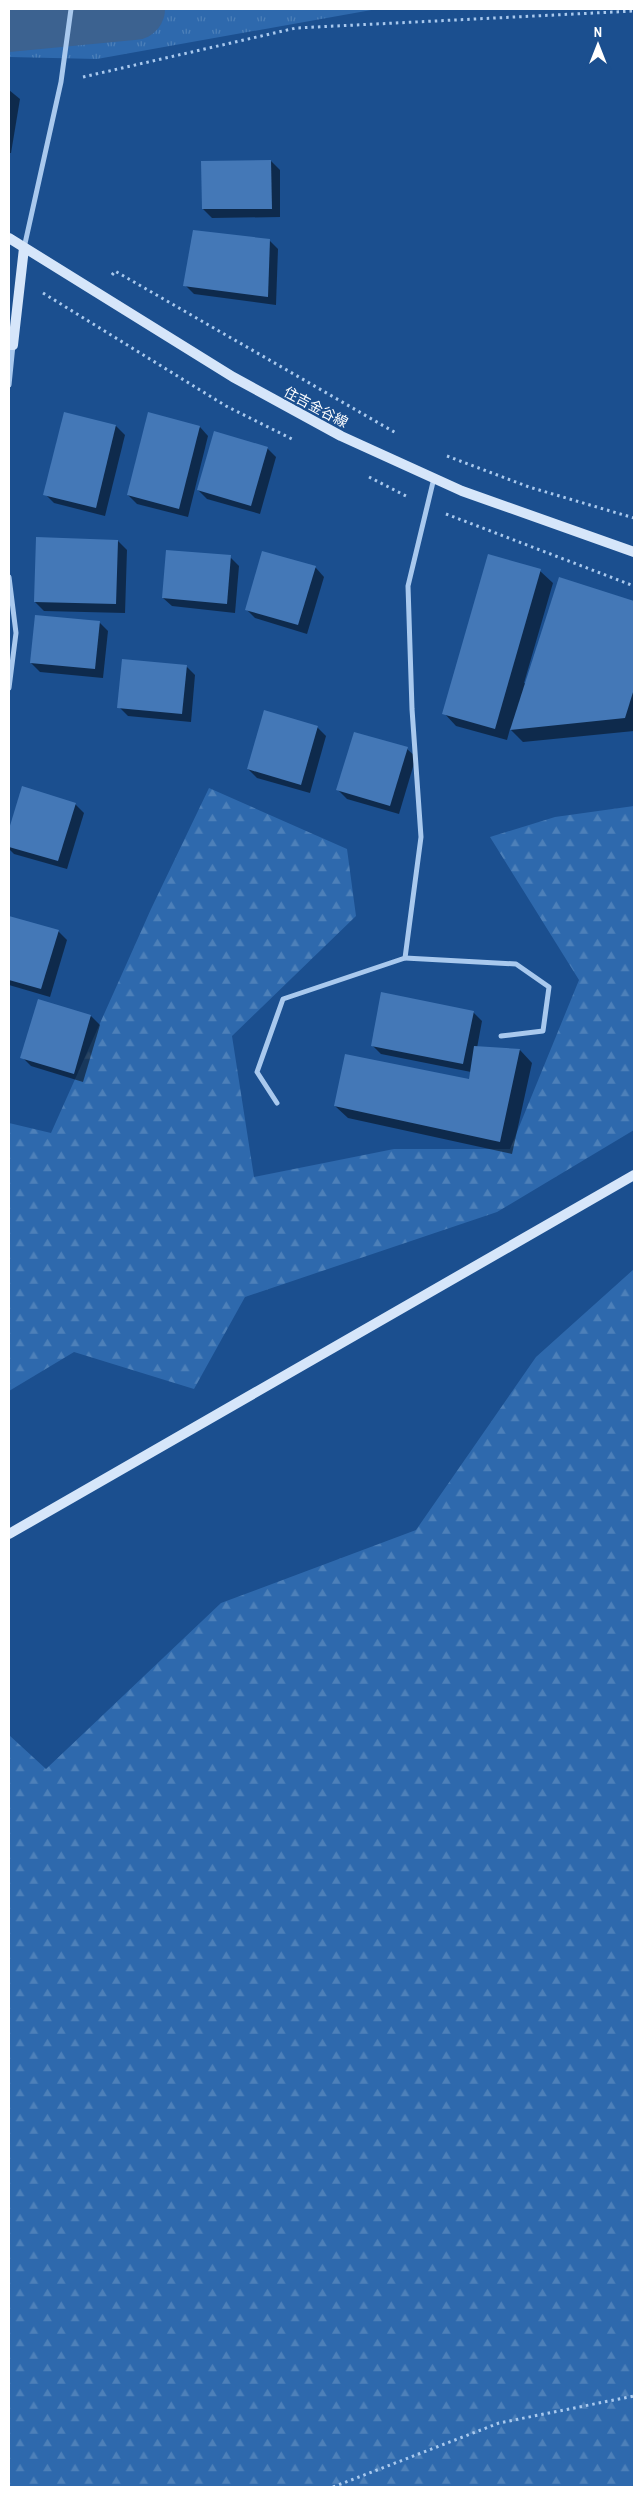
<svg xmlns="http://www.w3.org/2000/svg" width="643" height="2496" font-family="'Archivo Narrow','Noto Sans JP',sans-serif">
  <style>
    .grass { fill: url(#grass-tufts) }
    .forest { fill: url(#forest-firs) }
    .shadow { fill: #0007 }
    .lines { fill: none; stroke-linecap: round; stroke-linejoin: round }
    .river { stroke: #3c6290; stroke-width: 62 }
    .building { fill: #4478b7 }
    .path { stroke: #a9c9ee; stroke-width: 3; stroke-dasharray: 2.5 4; stroke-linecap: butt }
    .street { stroke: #a9c9ee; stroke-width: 5 }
    .secondary { stroke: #d6e6fa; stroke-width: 10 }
    .labels { text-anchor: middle; stroke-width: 4; stroke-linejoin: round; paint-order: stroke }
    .street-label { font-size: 14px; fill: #fff; stroke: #1b4f8f }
  </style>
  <defs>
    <pattern id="grass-tufts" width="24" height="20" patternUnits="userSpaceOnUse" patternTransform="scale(1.25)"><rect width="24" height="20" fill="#2e69ad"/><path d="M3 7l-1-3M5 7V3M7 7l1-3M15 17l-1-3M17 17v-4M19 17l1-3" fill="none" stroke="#4d80b9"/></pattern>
    <pattern id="forest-firs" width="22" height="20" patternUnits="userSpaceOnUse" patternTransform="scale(1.25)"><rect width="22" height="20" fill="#2e69ad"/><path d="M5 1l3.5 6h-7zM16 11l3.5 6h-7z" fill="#4d80b9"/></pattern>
  </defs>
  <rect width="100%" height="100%" fill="#1b4f8f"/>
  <polygon class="grass" points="9,9 377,9 97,59 9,57"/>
  <g class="forest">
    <polygon points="209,788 347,849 356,916 232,1036 254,1177 394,1149 510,1149 579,980 490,837 555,817 634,806 634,1130 497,1212 245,1297 194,1389 74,1352 9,1391 9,1123 51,1133 151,909"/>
    <polygon points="634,1269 634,2487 9,2487 9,1735 46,1769 221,1603 416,1530 536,1357"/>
  </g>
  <g class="shadow">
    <polygon points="9,90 20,99 11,153 9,153"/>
    <polygon points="271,161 280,170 280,217 212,218 203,209"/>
    <polygon points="269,240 278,249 276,305 194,294 185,285"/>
    <polygon points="65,413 116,426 125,435 105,516 54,503 45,494"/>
    <polygon points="200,427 208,436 188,517 137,504 128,495"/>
    <polygon points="267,448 276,457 260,514 207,499 198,490"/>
    <polygon points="118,541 127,550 125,613 44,611 35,602"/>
    <polygon points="263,552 316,568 324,577 307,634 255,618 246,609"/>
    <polygon points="230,557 239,566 235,613 172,606 163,598"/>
    <polygon points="540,571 553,583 524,683 526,684 560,579 634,602 634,731 523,742 510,729 507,740 456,726 444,713"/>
    <polygon points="99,622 108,631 103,678 40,672 31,663"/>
    <polygon points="186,666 195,675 191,722 128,716 119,707"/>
    <polygon points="317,727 326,736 310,793 257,778 248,769"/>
    <polygon points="407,749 416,757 399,814 347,799 338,790"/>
    <polygon points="22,788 75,804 84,813 67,869 14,854 9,849 9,833"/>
    <polygon points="9,917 58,931 67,940 50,997 9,985"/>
    <polygon points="473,1012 482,1021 477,1048 520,1050 532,1063 512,1154 348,1118 335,1106 470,1081 471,1072 381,1054 372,1045"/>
    <polygon points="91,1016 100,1025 83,1082 31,1066 22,1057"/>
  </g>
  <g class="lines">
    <polyline class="river" points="9,21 134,9"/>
  </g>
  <g class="building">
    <polygon points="271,160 272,209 202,209 201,161"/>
    <polygon points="193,230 270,239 268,297 183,286"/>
    <polygon points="64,412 116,425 96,508 43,495"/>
    <polygon points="148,412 200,426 179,509 127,495"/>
    <polygon points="214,431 268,447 251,506 197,490"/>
    <polygon points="36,537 118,540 116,604 34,602"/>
    <polygon points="166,550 231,555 227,604 162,598"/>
    <polygon points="262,551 316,566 298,625 245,610"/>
    <polygon points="488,554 541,569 495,729 442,714"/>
    <polygon points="559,577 634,601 634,689 625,718 510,730"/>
    <polygon points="35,615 100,621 95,669 30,663"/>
    <polygon points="122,659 187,665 182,714 117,708"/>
    <polygon points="264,710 318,726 301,785 247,769"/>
    <polygon points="354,732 408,747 390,806 336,790"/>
    <polygon points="22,786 76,803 58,861 9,847 9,829"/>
    <polygon points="9,916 59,930 41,989 9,980"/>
    <polygon points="381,992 474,1011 463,1064 371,1046"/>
    <polygon points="38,999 91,1015 74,1074 20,1058"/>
    <polygon points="474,1046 520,1049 500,1142 334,1106 345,1054 469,1079"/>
  </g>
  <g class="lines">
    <g class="path">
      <polyline points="83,77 296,28 634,11"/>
      <polyline points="112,275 115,271 396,433"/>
      <polyline points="43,293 226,406 294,440"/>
      <polyline points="447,456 529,487 634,518"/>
      <polyline points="369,477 408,497"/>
      <polyline points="446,514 634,586"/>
      <polyline points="333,2487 499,2423 634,2396"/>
    </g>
    <g class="street">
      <polyline points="24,248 61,82 71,9"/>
      <polyline points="9,385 13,345"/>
      <polyline points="9,577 16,633 9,688"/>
      <polyline points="405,958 516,964 549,987 543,1031 501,1036"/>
      <polyline points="277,1103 257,1072 283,999 405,958 421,837 412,709 408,586 434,478"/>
    </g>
    <g class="secondary">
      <polyline points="9,238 233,377 341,436 462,491 634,552"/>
      <polyline points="9,345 13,345 24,248"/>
      <polyline points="9,1534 634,1175"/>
    </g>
  </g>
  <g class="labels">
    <g class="street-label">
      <text transform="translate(316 407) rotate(28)" y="5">住吉金谷線</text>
    </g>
  </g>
  <rect width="643" height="2496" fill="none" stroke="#ffffff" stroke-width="20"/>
  <g transform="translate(598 45)" stroke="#1b4f8f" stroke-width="4" paint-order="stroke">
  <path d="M0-4L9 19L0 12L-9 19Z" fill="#ffffff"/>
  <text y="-8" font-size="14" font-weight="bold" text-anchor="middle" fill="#ffffff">N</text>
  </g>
</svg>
